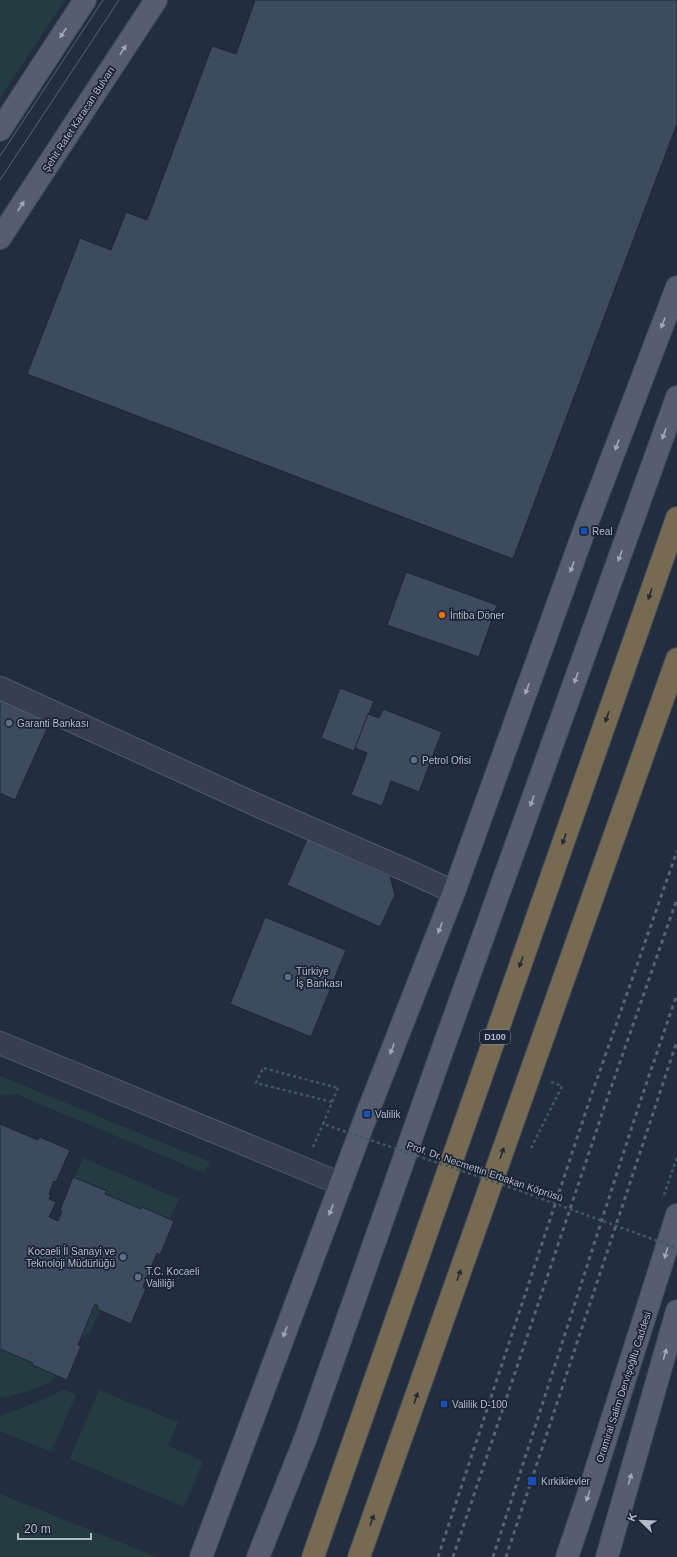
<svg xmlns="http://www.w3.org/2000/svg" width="677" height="1557" font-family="Arial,sans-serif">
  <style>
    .green { fill: #243c41 }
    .building { fill: #3d4a60; stroke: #1d2636 }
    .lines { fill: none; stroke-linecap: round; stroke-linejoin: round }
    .minor-casing { stroke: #515a6a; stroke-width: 24 }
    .major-casing { stroke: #3f4858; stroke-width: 24 }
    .highway-casing { stroke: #3e4757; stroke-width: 24 }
    .path { stroke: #42595e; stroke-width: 2.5; stroke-dasharray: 3 3; stroke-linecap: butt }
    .minor { stroke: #363f4f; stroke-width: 22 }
    .major { stroke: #545e70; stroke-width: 22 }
    .highway { stroke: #766a52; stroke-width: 22 }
    .tram { stroke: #586377; stroke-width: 1 }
    .rail { stroke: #586377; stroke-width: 3; stroke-dasharray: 4 4; stroke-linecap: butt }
    .path-bridge { stroke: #42595e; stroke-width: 2.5; stroke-dasharray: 3 3; stroke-linecap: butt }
    .oneway { fill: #9fa8b8 }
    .oneway2 { fill: #242b37 }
    .transit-dot { fill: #1a4fb4; stroke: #1b2434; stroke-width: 1.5 }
    .food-dot { fill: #e8710a; stroke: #1b2434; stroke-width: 1.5 }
    .service-dot { fill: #5c6f8a; stroke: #1b2434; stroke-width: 1.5 }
    .labels { text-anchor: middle; stroke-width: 3.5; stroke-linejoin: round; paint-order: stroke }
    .shield { fill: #1b2434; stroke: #858d9d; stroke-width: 1 }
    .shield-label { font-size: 9px; font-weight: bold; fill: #b2baca }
    .street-label { font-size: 10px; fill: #b2baca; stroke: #1b2434 }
    .poi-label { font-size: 10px; fill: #b2baca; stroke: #1b2434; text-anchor: start }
  </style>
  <rect width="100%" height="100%" fill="#222d40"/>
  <g class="green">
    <polygon points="0,0 65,0 0,98"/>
    <polygon points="0,1076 210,1162 204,1173 16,1094 0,1096"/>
    <path d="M 83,1158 L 179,1199 L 166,1227 L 108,1293 L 89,1334 L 72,1340 C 67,1353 63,1368 53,1380 C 47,1387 11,1396 0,1398 L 0,1163 L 35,1234 L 74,1228 L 64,1201 Z"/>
    <path d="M 64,1389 L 76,1395 L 51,1452 L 0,1431 L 0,1415 C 23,1408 43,1400 64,1389 Z"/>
    <polygon points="99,1390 178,1422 168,1446 203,1461 184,1507 70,1459"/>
    <polygon points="0,1494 157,1557 0,1557"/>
  </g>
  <g class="building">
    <polygon points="255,0 677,0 677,124 513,559 27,374 80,238 111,250 126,212 147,220 212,46 236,54"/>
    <polygon points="406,572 497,605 479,657 387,625"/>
    <polygon points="340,688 374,701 354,751 321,738"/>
    <polygon points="0,700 50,722 15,800 0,793"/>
    <polygon points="383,709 442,732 419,792 391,781 382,806 351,795 367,753 355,748 368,714 379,718"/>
    <polygon points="307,839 390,876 395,895 380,927 287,885"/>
    <polygon points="265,917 346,950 311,1037 230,1004"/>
    <polygon points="0,1124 38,1140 40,1137 70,1150 56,1182 54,1181 49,1194 51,1195 49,1199 56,1202 49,1217 58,1221 62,1211 60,1210 73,1177 107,1191 105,1194 141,1209 142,1207 174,1221 160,1255 157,1253 143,1287 146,1289 131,1324 97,1309 98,1306 95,1304 78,1345 81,1346 67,1380 32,1365 33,1363 0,1349"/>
  </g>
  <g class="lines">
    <defs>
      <g id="minor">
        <polyline points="0,688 261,807 408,871 454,892"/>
        <polyline points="0,1043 341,1184"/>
      </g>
      <g id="major">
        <polyline points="0,130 85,0"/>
        <polyline points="0,238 156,0"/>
        <polyline points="201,1557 367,1114 454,892 584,531 677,287"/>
        <polyline points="258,1557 306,1437 437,1065 677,397"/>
        <polyline points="567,1557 588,1495 677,1215"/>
        <polyline points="607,1557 677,1311"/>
      </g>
      <g id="highway">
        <polyline points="313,1557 677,518"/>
        <polyline points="359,1557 677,659"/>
      </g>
    </defs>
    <use href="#minor" class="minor-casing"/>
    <use href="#major" class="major-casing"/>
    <use href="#highway" class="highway-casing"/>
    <g class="path">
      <polyline points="332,1102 256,1083 263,1068 338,1088"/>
      <polyline points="313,1147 323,1124"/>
      <polyline points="531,1148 562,1086 551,1082"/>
      <polyline points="664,1195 677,1157"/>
    </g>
    <use href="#minor" class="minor"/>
    <use href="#major" class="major"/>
    <use href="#highway" class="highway"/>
    <g class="tram">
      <polyline points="0,156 103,0"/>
      <polyline points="0,180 119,0"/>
    </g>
    <g class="rail">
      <polyline points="438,1557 590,1099 677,851"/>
      <polyline points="453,1557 606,1102 677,899"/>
      <polyline points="493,1557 638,1108 677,994"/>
      <polyline points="506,1557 677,1041"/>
    </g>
    <polyline class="path-bridge" points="338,1088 323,1124 512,1188 677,1248"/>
  </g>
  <defs><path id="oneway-solid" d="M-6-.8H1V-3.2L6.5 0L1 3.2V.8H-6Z"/></defs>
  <g class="oneway">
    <use href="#oneway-solid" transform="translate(63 33) rotate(123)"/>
    <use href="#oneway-solid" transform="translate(123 50) rotate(-57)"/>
    <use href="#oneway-solid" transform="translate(21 206) rotate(-57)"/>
    <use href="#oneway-solid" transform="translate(663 323) rotate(111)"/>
    <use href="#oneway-solid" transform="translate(664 434) rotate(110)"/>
    <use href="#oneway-solid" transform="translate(617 445) rotate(111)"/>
    <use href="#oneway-solid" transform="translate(620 556) rotate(110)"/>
    <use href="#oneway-solid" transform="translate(572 567) rotate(110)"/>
    <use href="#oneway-solid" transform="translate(576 678) rotate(110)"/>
    <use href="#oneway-solid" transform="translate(527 689) rotate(110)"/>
    <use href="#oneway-solid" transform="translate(532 801) rotate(110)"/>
    <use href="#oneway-solid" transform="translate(440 928) rotate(111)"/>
    <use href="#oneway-solid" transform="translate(392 1049) rotate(111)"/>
    <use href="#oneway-solid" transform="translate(331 1210) rotate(111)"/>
    <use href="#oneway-solid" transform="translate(666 1253) rotate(107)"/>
    <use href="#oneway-solid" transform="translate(285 1332) rotate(111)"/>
    <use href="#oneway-solid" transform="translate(665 1354) rotate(-74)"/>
    <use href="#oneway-solid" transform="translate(630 1479) rotate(-74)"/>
    <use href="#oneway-solid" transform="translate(588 1496) rotate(109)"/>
  </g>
  <g class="oneway2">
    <use href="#oneway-solid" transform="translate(650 594) rotate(109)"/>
    <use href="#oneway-solid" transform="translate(607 717) rotate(109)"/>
    <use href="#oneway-solid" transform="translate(564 839) rotate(109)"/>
    <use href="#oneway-solid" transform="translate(521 962) rotate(109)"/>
    <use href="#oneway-solid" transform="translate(502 1153) rotate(-71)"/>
    <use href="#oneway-solid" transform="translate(459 1275) rotate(-71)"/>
    <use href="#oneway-solid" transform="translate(416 1398) rotate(-71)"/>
    <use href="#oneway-solid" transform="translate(372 1520) rotate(-70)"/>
  </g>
  <g class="transit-dot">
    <rect x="580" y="527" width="8" height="8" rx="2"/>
    <rect x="363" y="1110" width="8" height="8" rx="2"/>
    <rect x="440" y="1400" width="8" height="8" rx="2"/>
    <rect x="527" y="1476" width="10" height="10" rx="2"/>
  </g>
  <circle class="food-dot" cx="442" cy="615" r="4"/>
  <g class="service-dot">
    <circle cx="9" cy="723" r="4"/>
    <circle cx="414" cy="760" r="4"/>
    <circle cx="288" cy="977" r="4"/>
    <circle cx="123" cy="1257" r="4"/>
    <circle cx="138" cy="1277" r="4"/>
  </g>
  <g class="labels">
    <rect class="shield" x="480" y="1030" width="30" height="14" rx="3"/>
    <g class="shield-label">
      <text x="495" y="1040">D100</text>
    </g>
    <g class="street-label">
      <text transform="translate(78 119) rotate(-57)" y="4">Şehit Rafet Karacan Bulvarı</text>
      <text transform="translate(485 1171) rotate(19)" y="4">Prof. Dr. Necmettin Erbakan Köprüsü</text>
      <text transform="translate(623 1387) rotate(-72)" y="4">Oramiral Salim Dervişoğllu Caddesi</text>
    </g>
    <g class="poi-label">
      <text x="592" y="535">Real</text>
      <text x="450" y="619">İntiba Döner</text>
      <text x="17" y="727">Garanti Bankası</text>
      <text x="422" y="764">Petrol Ofisi</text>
      <text x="296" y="975">Türkiye<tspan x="296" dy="12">İş Bankası</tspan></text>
      <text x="375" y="1118">Valilik</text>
      <text x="115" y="1255" text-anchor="end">Kocaeli İl Sanayi ve<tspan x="115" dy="12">Teknoloji Müdürlüğü</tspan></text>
      <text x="146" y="1275">T.C. Kocaeli<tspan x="146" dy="12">Valiliği</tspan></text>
      <text x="452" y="1408">Valilik D-100</text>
      <text x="541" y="1485">Kırkikievler</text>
    </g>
  </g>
  <g transform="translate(641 1521) rotate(293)" stroke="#1b2434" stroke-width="3" paint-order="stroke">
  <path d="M0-3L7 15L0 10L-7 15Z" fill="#b2baca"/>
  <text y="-6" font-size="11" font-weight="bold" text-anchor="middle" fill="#b2baca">K</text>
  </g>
  <path d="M18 1533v6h73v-6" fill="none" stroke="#b2baca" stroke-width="2"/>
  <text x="24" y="1533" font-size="12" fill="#b2baca" stroke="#1b2434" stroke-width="3" paint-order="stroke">20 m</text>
</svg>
